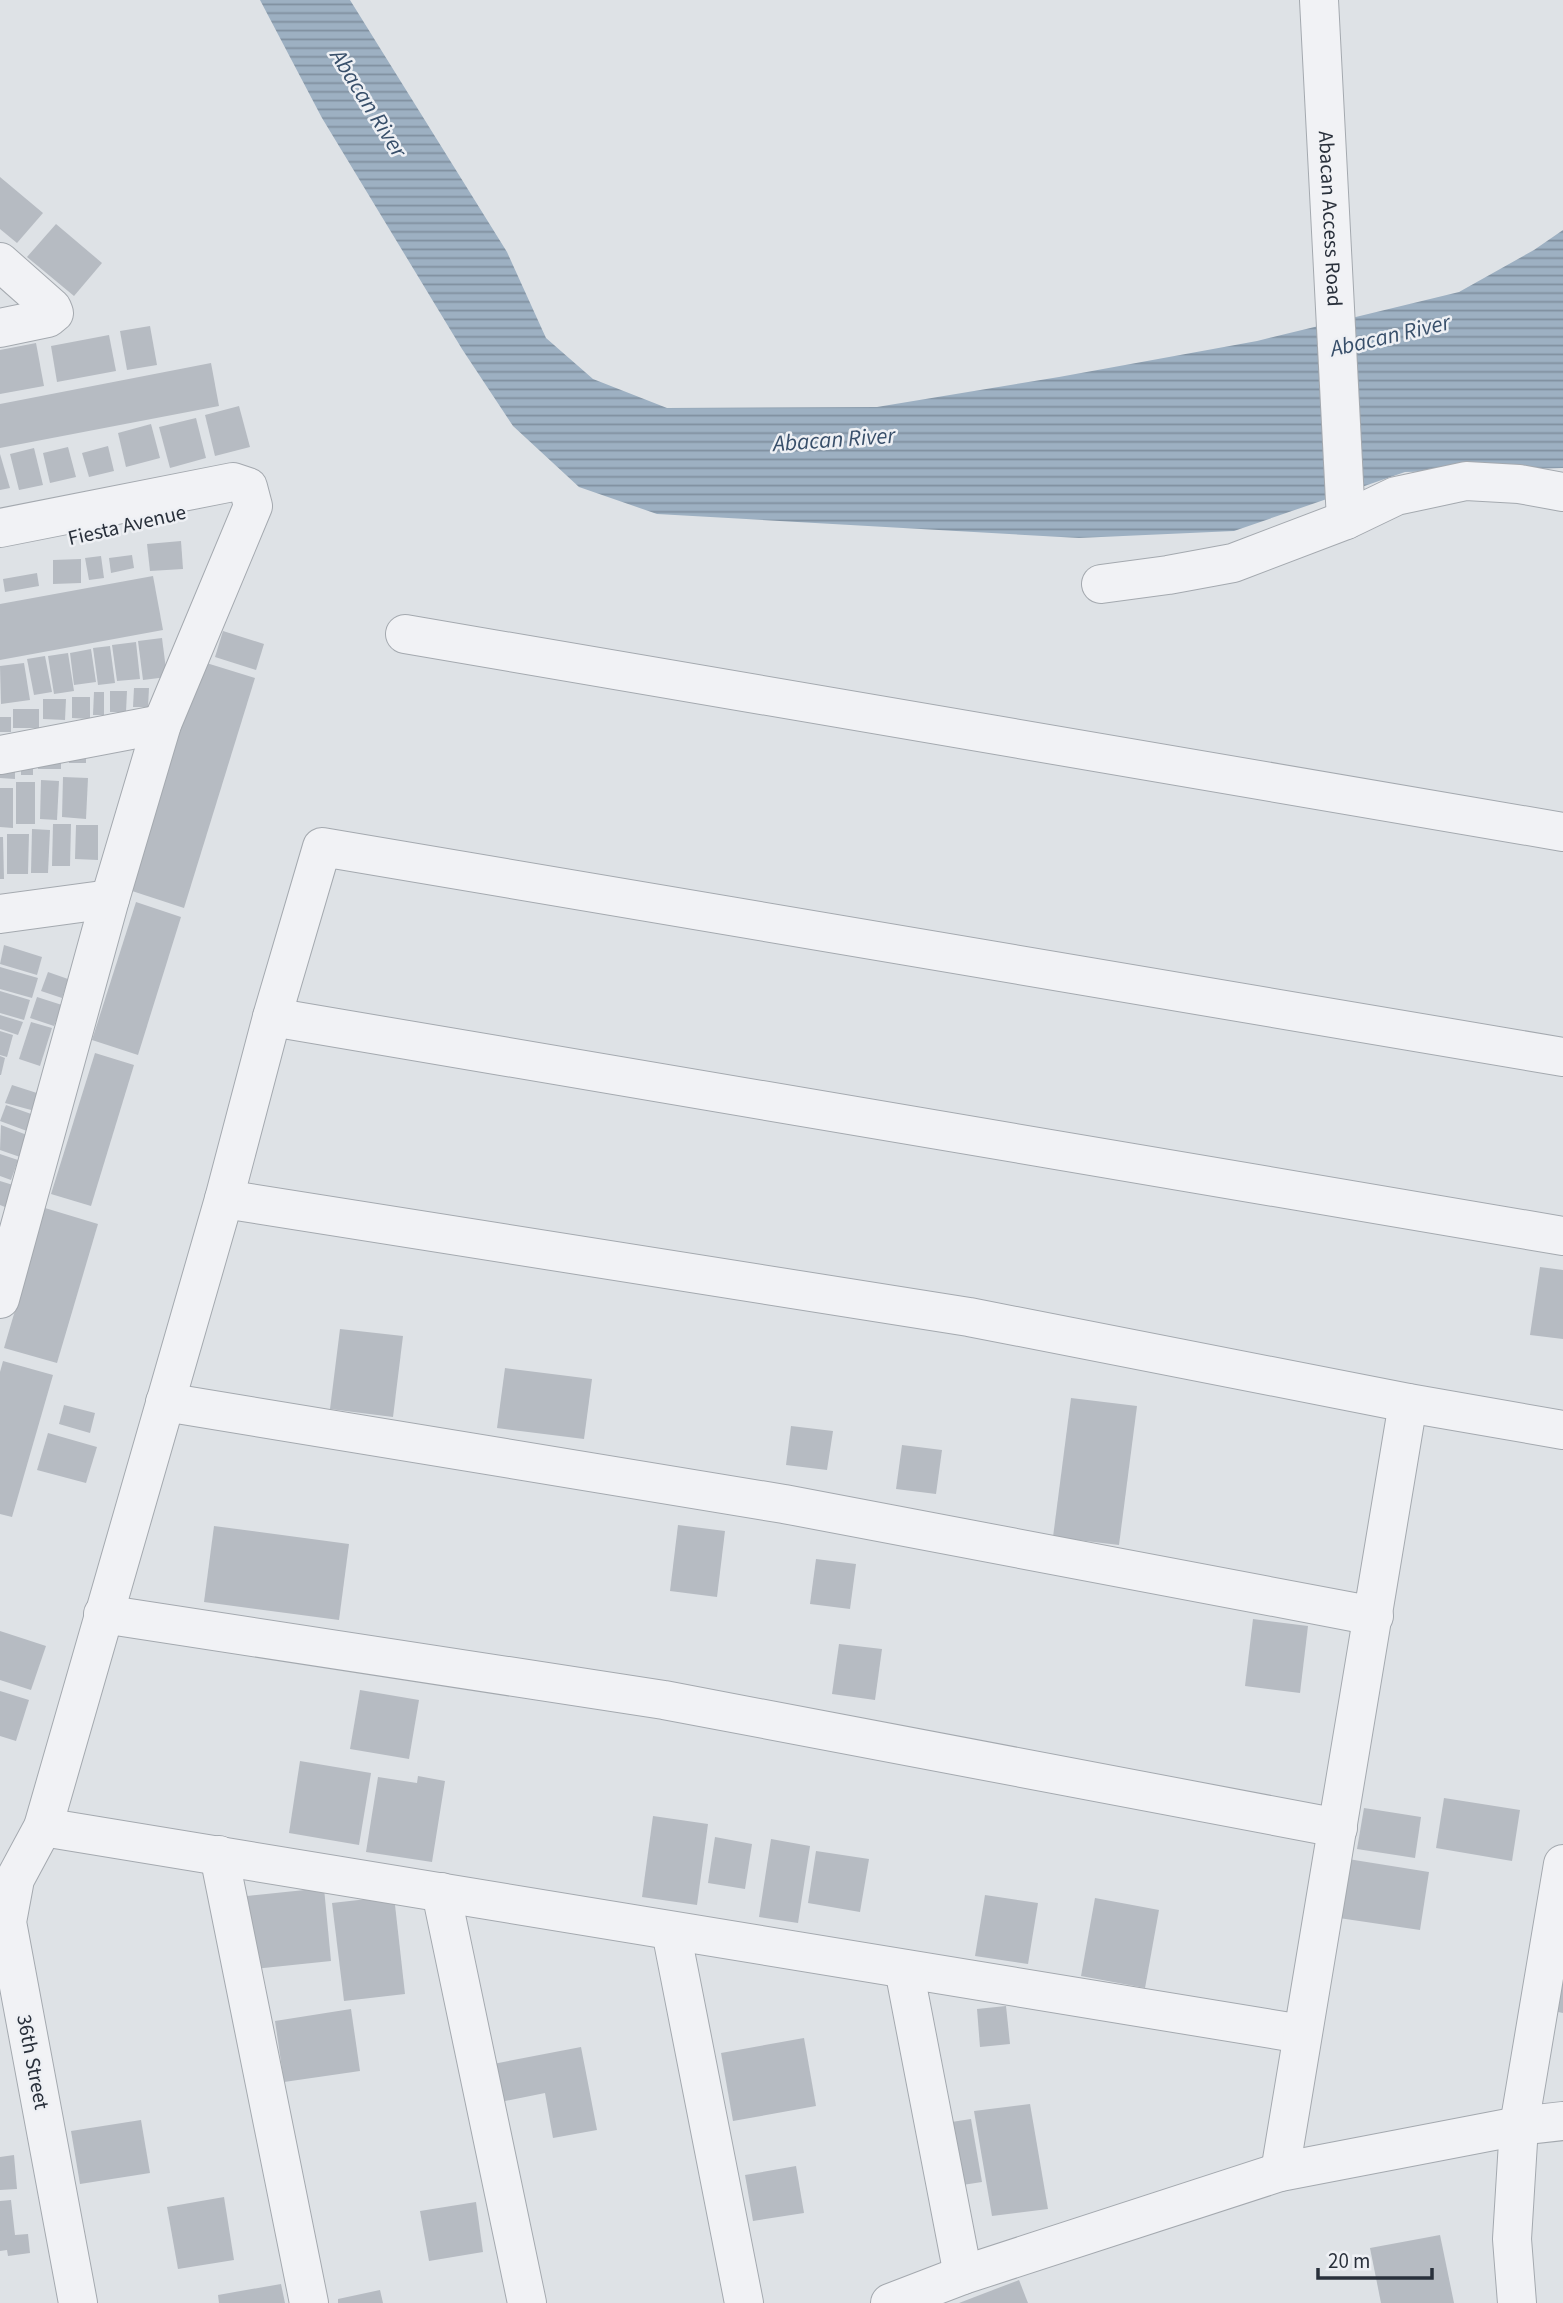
<svg xmlns="http://www.w3.org/2000/svg" width="1563" height="2303" font-family="'Source Sans 3',sans-serif">
  <style>
    .water { fill: url(#water-rules) }
    .building { fill: #b6bbc2 }
    .lines { fill: none; stroke-linecap: round; stroke-linejoin: round }
    .minor-casing { stroke: #a4a9af; stroke-width: 40 }
    .minor { stroke: #f1f2f5; stroke-width: 38 }
    .labels { text-anchor: middle; stroke-width: 5; stroke-linejoin: round; paint-order: stroke }
    .street-label { font-size: 21px; fill: #29303b; stroke: #eef0f4 }
    .water-label { font-size: 23px; font-style: italic; fill: #384f6a; stroke: #eef0f4 }
  </style>
  <defs>
    <pattern id="water-rules" width="6" height="5" patternUnits="userSpaceOnUse" patternTransform="scale(1.75)"><rect width="6" height="5" fill="#9db0c2"/><path d="M0 2.5h6" fill="none" stroke="#80909f"/></pattern>
  </defs>
  <rect width="100%" height="100%" fill="#dee2e6"/>
  <polygon class="water" points="260,0 350,0 507,252 546,338 593,379 667,408 877,407 1059,377 1257,341 1459,292 1534,250 1563,230 1563,468 1405,472 1234,531 1079,538 657,514 579,487 513,426 462,349 322,118"/>
  <g class="building">
    <polygon points="0,177 43,213 17,243 0,229"/>
    <polygon points="56,224 102,263 74,296 27,257"/>
    <polygon points="150,326 157,365 127,370 120,331"/>
    <polygon points="109,335 116,371 57,382 51,346"/>
    <polygon points="36,343 44,386 0,394 0,350"/>
    <polygon points="211,363 219,406 0,448 0,404"/>
    <polygon points="239,406 250,447 215,456 205,415"/>
    <polygon points="196,418 206,458 170,468 159,427"/>
    <polygon points="151,424 160,458 126,467 118,433"/>
    <polygon points="108,446 114,471 89,477 82,453"/>
    <polygon points="68,447 76,477 50,483 43,453"/>
    <polygon points="34,448 43,485 19,490 10,454"/>
    <polygon points="0,454 10,488 0,490"/>
    <polygon points="181,541 183,569 150,571 147,544"/>
    <polygon points="132,555 134,568 111,573 109,558"/>
    <polygon points="101,556 104,578 89,580 85,558"/>
    <polygon points="81,559 81,583 53,584 53,560"/>
    <polygon points="37,573 39,586 5,592 3,579"/>
    <polygon points="153,576 163,630 0,660 0,604"/>
    <polygon points="223,631 264,644 256,670 215,657"/>
    <polygon points="162,638 167,677 143,680 138,641"/>
    <polygon points="136,642 140,679 117,681 112,645"/>
    <polygon points="110,646 115,683 98,685 93,648"/>
    <polygon points="91,649 96,682 74,685 70,653"/>
    <polygon points="68,653 74,691 54,694 48,656"/>
    <polygon points="45,656 52,692 34,695 27,659"/>
    <polygon points="200,661 255,678 184,908 129,890"/>
    <polygon points="24,663 30,700 1,704 0,666"/>
    <polygon points="134,688 149,688 148,707 133,707"/>
    <polygon points="110,691 127,691 126,712 110,712"/>
    <polygon points="94,692 104,692 104,715 93,715"/>
    <polygon points="72,697 90,697 90,719 72,718"/>
    <polygon points="43,699 66,699 65,720 43,719"/>
    <rect x="13" y="709" width="26" height="19"/>
    <rect x="0" y="717" width="11" height="15"/>
    <rect x="69" y="754" width="17" height="9"/>
    <rect x="38" y="759" width="23" height="10"/>
    <rect x="21" y="764" width="12" height="11"/>
    <polygon points="0,768 15,768 15,779 0,778"/>
    <polygon points="63,777 88,778 86,819 62,817"/>
    <polygon points="41,780 59,781 57,820 40,819"/>
    <rect x="16" y="782" width="19" height="42"/>
    <polygon points="0,788 13,788 13,828 0,827"/>
    <polygon points="53,824 71,824 70,866 52,866"/>
    <polygon points="76,825 98,825 98,860 75,859"/>
    <polygon points="32,829 50,830 48,873 31,873"/>
    <polygon points="7,834 29,834 28,874 7,874"/>
    <polygon points="0,837 3,837 4,879 0,879"/>
    <polygon points="136,902 181,917 138,1055 92,1040"/>
    <polygon points="4,945 42,957 37,975 0,964"/>
    <polygon points="0,967 38,978 32,998 0,989"/>
    <polygon points="48,972 68,979 62,998 41,991"/>
    <polygon points="0,991 30,1000 24,1020 0,1013"/>
    <polygon points="37,997 62,1005 54,1026 30,1018"/>
    <polygon points="0,1015 23,1022 18,1035 0,1029"/>
    <polygon points="31,1022 52,1028 40,1066 19,1059"/>
    <polygon points="0,1031 13,1035 7,1057 0,1055"/>
    <polygon points="95,1053 134,1065 91,1206 51,1194"/>
    <polygon points="0,1056 5,1058 1,1075 0,1075"/>
    <polygon points="12,1085 40,1094 35,1111 5,1103"/>
    <polygon points="6,1105 34,1115 27,1131 0,1121"/>
    <polygon points="1,1125 27,1135 20,1157 0,1150"/>
    <polygon points="0,1154 18,1160 11,1180 0,1176"/>
    <polygon points="0,1181 13,1185 5,1207 0,1205"/>
    <polygon points="45,1208 98,1224 57,1363 4,1348"/>
    <polygon points="1540,1267 1563,1270 1563,1339 1530,1335"/>
    <polygon points="340,1329 403,1336 393,1417 330,1409"/>
    <polygon points="3,1361 53,1375 12,1517 0,1514 0,1372"/>
    <polygon points="505,1368 592,1379 584,1439 497,1428"/>
    <polygon points="1071,1398 1137,1406 1119,1545 1053,1537"/>
    <polygon points="64,1405 95,1413 90,1433 59,1424"/>
    <polygon points="791,1426 833,1431 827,1470 786,1465"/>
    <polygon points="48,1433 97,1447 86,1483 37,1470"/>
    <polygon points="902,1445 942,1450 936,1494 896,1489"/>
    <polygon points="678,1525 725,1531 717,1597 670,1591"/>
    <polygon points="214,1526 349,1544 339,1620 204,1602"/>
    <polygon points="816,1559 856,1564 850,1609 810,1604"/>
    <polygon points="1253,1619 1308,1626 1300,1693 1245,1686"/>
    <polygon points="0,1631 46,1646 31,1690 0,1680"/>
    <polygon points="839,1644 882,1649 875,1700 832,1694"/>
    <polygon points="360,1690 419,1700 409,1759 350,1749"/>
    <polygon points="0,1691 29,1700 16,1741 0,1736"/>
    <polygon points="300,1761 371,1773 359,1845 289,1833"/>
    <polygon points="418,1776 445,1781 432,1862 366,1852 378,1777 417,1783"/>
    <polygon points="1444,1798 1520,1810 1512,1861 1436,1848"/>
    <polygon points="1364,1808 1421,1817 1415,1858 1357,1849"/>
    <polygon points="653,1816 708,1824 697,1905 642,1897"/>
    <polygon points="715,1837 752,1844 745,1889 708,1883"/>
    <polygon points="771,1839 810,1846 798,1923 759,1917"/>
    <polygon points="816,1851 869,1859 860,1912 808,1903"/>
    <polygon points="1348,1859 1429,1872 1420,1930 1339,1918"/>
    <polygon points="324,1888 331,1961 254,1969 247,1896"/>
    <polygon points="985,1895 1038,1903 1028,1964 975,1956"/>
    <polygon points="394,1896 405,1994 344,2001 332,1903"/>
    <polygon points="1095,1898 1159,1910 1145,1988 1081,1976"/>
    <polygon points="1563,1961 1563,2013 1553,2011"/>
    <polygon points="1006,2006 1010,2044 980,2047 977,2009"/>
    <polygon points="351,2009 360,2071 284,2082 275,2021"/>
    <polygon points="804,2038 816,2106 733,2121 721,2053"/>
    <polygon points="581,2047 597,2130 553,2138 545,2093 500,2102 493,2064"/>
    <polygon points="1030,2104 1048,2209 992,2216 974,2111"/>
    <polygon points="971,2119 982,2182 956,2186 945,2123"/>
    <polygon points="141,2120 150,2173 80,2184 71,2131"/>
    <polygon points="14,2155 17,2189 0,2190 0,2157"/>
    <polygon points="796,2166 804,2213 753,2221 745,2175"/>
    <polygon points="224,2197 234,2260 178,2269 167,2207"/>
    <polygon points="11,2200 15,2235 28,2234 30,2253 8,2256 7,2250 0,2251 0,2201"/>
    <polygon points="476,2202 483,2252 429,2261 420,2211"/>
    <polygon points="1440,2235 1454,2303 1381,2303 1370,2248"/>
    <polygon points="1019,2280 1028,2303 959,2303"/>
    <polygon points="281,2284 285,2303 219,2303 218,2295"/>
    <polygon points="380,2290 383,2303 338,2303 338,2299"/>
  </g>
  <g class="lines">
    <defs>
      <g id="minor">
        <path id="s1" d="M 1319,0 L 1346,520"/>
        <polyline points="0,262 52,308 54,313 48,318 0,328"/>
        <polyline points="0,528 233,482 248,487 253,506 162,724 110,899 0,1299"/>
        <polyline points="1101,584 1168,575 1233,563 1346,520 1396,496 1466,481 1519,484 1563,492"/>
        <polyline points="405,634 1563,832"/>
        <polyline points="0,755 162,724"/>
        <polyline points="0,914 110,899"/>
        <polyline points="272,1017 1563,1236"/>
        <polyline points="224,1199 969,1317 1408,1403 1563,1430"/>
        <polyline points="165,1402 784,1504 1374,1616"/>
        <polyline points="103,1614 664,1700 1338,1828"/>
        <polyline points="43,1827 1302,2034"/>
        <polyline points="219,1855 309,2303"/>
        <polyline points="441,1892 527,2303"/>
        <polyline points="671,1931 744,2303"/>
        <polyline points="904,1969 963,2275"/>
        <polyline points="1280,2172 1408,1403"/>
        <polyline points="78,2303 7,1922 15,1879 43,1827 224,1199 272,1017 322,847 1563,1057"/>
        <polyline points="890,2303 963,2275 1280,2172 1519,2126 1563,2121"/>
        <polyline points="1517,2303 1512,2239 1519,2126 1563,1864"/>
      </g>
    </defs>
    <use href="#minor" class="minor-casing"/>
    <use href="#minor" class="minor"/>
  </g>
  <g class="labels">
    <g class="street-label">
      <text dy="7" stroke="none"><textPath href="#s1" startOffset="219">Abacan Access Road</textPath></text>
      <text transform="translate(127 525) rotate(-13)" y="7">Fiesta Avenue</text>
      <text transform="translate(33 2062) rotate(79)" y="7">36th Street</text>
    </g>
    <g class="water-label">
      <text transform="translate(369 103) rotate(58)" y="8">Abacan River</text>
      <text transform="translate(1390 335) rotate(-13)" y="8">Abacan River</text>
      <text transform="translate(834 439) rotate(-4)" y="8">Abacan River</text>
    </g>
  </g>
  <path d="M1318 2268v10h114v-10" fill="none" stroke="#29303b" stroke-width="3.5"/>
  <text x="1328" y="2268" font-size="21" fill="#29303b" stroke="#eef0f4" stroke-width="5" paint-order="stroke">20 m</text>
</svg>
